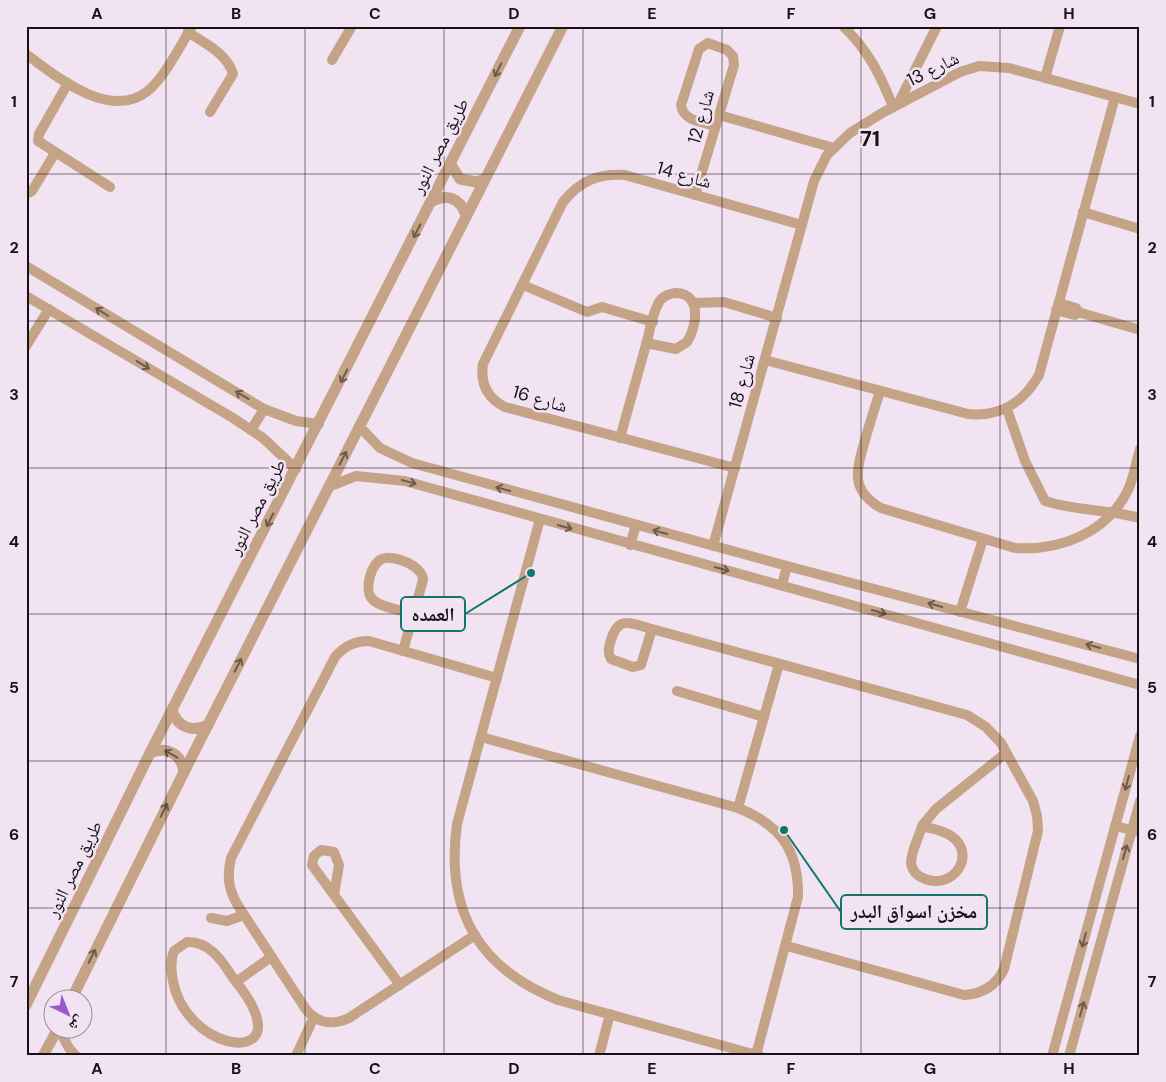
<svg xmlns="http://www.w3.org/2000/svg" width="1166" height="1082" font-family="'DM Sans','Noto Naskh Arabic',sans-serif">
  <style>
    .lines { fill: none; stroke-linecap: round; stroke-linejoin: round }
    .minor { stroke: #c5a386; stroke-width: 10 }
    .tertiary { stroke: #c5a386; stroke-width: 11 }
    .oneway { stroke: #6e5a4e }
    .grid { fill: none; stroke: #171217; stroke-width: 1; stroke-opacity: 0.55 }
    .labels { text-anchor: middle; stroke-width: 5; stroke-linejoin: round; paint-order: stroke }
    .street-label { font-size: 18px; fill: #171217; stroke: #f2e3f2 }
    .district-label { font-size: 22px; font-weight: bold; fill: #171217; stroke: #f2e3f2 }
    .leader { fill: none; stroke: #0f766e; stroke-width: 2 }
    .callout-dot { fill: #0f766e; stroke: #f2e3f2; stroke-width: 2 }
    .callout { fill: #f2e3f2; stroke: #0f766e; stroke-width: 2 }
    .callout-label { font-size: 19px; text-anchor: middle; font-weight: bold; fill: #171217 }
    .neatline { fill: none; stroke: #171217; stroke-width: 2 }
    .grid-label { font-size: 16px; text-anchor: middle; font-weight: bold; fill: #171217 }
  </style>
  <rect width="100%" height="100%" fill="#f2e3f2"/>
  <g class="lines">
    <g class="minor">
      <path d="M 843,26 C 868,50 881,76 893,107"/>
      <path d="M 188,32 C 205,44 227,53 233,74 L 210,112"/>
      <path d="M 26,54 C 57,77 111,122 149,90 C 165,76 181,45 192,26"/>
      <polyline points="332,60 352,26"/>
      <polyline points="1045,78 1060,26"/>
      <polyline points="68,83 39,134 38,141 110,187"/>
      <polyline points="898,104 937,26"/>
      <polyline points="719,115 834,148"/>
      <polyline points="26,194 32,191 55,153"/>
      <path d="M 695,195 L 734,65 L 733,56 L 727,50 L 708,43 L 699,49 L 681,105 C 683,121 702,122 716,126"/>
      <polyline points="1083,212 1140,229"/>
      <polyline points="26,266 264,409 296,421 319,424"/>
      <polyline points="523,285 587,312 602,307 653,322"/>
      <polyline points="26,296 233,418 263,438 296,469"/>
      <polyline points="694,303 724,302 777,318"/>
      <polyline points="1056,310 1075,315 1078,312 1076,308 1059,303"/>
      <polyline points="1078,312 1140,330"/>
      <polyline points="26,346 49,309"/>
      <path d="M 765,360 L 968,414 C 1001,417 1023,403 1039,375 L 1115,97"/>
      <path d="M 880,391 C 875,407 870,423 865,440 C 857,469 849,490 881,508 L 1015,548 C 1060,551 1107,533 1128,490 C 1134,477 1136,462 1140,449"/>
      <path d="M 1007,409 L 1025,461 L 1045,501 C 1076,511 1107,509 1140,518"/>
      <polyline points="359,426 380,448 412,463 787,566 1140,659"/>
      <polyline points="251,430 264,409"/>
      <path d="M 620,438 C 629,406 638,373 647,341 C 650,330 652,315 658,304 C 661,297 669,293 677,293 C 703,295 696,327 687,342 L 676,349 L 646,343"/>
      <path d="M 735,468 L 505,407 C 487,398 480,384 483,364 L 563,202 C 580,181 598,173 625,175 L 802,225"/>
      <polyline points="328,487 356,476 405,481 1140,685"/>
      <path d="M 540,519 L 457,824 C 445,910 478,968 558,1000 L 760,1056"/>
      <polyline points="630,545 636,525"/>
      <polyline points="713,546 814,181 827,155 850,133 882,113 960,72 979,66 1009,68 1140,104"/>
      <polyline points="782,585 787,566"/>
      <polyline points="960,612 983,539"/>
      <path d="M 652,629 L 641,665 L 633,667 L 611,659 C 607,652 609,647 611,640 C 619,614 631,624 652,629 L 967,715 L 986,727 L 1001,743 L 1033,801 L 1037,816 L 1038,831 L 1004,969 C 996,986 982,994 964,995 L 787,946"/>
      <path d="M 403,651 L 423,580 C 423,566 394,554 382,559 C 371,563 363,591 373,600 C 382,608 402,610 413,614"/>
      <polyline points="677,691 764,717"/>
      <path d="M 481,737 L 738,808 C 781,825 799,851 798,897 L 756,1055"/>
      <polyline points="738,808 779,664"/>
      <path d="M 922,826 C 919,837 911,851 911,863 C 912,871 917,876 925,879 C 955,890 977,853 951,836 C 943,830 931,829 922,826 L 936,809 L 1006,753"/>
      <polyline points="1115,826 1140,832"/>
      <polyline points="334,895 339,865 334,852 321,850 314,856 312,865 400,985"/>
      <polyline points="211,918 227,921 244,915"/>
      <path d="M 475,935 L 349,1018 C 332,1026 316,1023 305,1008 L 237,904 C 228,888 227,875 231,858 L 335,657 C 344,646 355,641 369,641 L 497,678"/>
      <path d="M 187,942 C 208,941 221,959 231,975 C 239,986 249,997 254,1010 C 278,1065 185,1047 173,981 C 171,971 170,961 174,951 Z"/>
      <polyline points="236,982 271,957"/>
      <polyline points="59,1030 69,1048 76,1056"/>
      <polyline points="296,1056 314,1017"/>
      <polyline points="599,1056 610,1014"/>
      <polyline points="1052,1056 1140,736"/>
      <polyline points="1069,1056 1140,801"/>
    </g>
    <g class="tertiary">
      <polyline points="451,165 460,179 477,182 485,179"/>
      <path d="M 431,202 C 447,193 460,198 466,215"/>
      <path d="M 172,711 C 178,727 192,733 208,725"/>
      <path d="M 150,753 C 167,746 181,753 184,772"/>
      <polyline points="71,1000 184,772 563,26"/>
      <polyline points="26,1005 150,753 520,26"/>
      <polyline points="43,1056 57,1030"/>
    </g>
  </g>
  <defs><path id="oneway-shaft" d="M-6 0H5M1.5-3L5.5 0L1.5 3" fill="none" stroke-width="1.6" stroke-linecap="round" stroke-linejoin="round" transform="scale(1.25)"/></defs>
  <g class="oneway">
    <use href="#oneway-shaft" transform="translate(498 70) rotate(117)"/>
    <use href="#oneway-shaft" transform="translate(417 231) rotate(117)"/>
    <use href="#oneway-shaft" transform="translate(102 312) rotate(-148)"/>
    <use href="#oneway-shaft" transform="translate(143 365) rotate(31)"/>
    <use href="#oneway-shaft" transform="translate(344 376) rotate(117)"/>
    <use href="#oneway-shaft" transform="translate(242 395) rotate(-149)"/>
    <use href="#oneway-shaft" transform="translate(343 458) rotate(-63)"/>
    <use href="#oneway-shaft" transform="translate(409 482) rotate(15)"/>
    <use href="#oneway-shaft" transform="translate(503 489) rotate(-164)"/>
    <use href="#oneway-shaft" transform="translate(270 520) rotate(117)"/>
    <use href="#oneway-shaft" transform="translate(565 527) rotate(16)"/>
    <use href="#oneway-shaft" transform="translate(660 532) rotate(-165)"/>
    <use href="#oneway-shaft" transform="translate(722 569) rotate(15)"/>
    <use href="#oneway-shaft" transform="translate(935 605) rotate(-165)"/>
    <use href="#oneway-shaft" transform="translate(879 612) rotate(15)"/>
    <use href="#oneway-shaft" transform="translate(1093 646) rotate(-165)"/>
    <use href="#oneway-shaft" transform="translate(238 665) rotate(-63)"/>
    <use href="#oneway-shaft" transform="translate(171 754) rotate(-151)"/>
    <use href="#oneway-shaft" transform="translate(1127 783) rotate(105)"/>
    <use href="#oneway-shaft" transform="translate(164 810) rotate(-64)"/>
    <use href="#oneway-shaft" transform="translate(1125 852) rotate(-74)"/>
    <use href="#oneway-shaft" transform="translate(1084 940) rotate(105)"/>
    <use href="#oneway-shaft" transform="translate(92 956) rotate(-64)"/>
    <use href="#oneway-shaft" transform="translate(1082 1009) rotate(-74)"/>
  </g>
  <path class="grid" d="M 166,26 L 166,1056M 305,26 L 305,1056M 444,26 L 444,1056M 583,26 L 583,1056M 722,26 L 722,1056M 861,26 L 861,1056M 1000,26 L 1000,1056M 26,174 L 1140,174M 26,321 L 1140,321M 26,468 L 1140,468M 26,614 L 1140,614M 26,761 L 1140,761M 26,908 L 1140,908"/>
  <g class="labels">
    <g class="street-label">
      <text transform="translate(933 69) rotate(-26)" y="6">شارع 13</text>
      <text transform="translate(701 117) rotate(-74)" y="6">شارع 12</text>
      <text transform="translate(440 146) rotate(-63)" y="6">طريق مصر النور</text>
      <text transform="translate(684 175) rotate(16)" y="6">شارع 14</text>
      <text transform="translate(742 381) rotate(-75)" y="6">شارع 18</text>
      <text transform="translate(540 399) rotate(16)" y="6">شارع 16</text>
      <text transform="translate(257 507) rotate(-63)" y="6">طريق مصر النور</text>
      <text transform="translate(74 869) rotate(-64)" y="6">طريق مصر النور</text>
    </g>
    <g class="district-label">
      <text x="870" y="146">71</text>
    </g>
  </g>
  <path class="leader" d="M531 573L465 614M784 830L841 912"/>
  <g class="callout-dot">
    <circle cx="531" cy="573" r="5"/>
    <circle cx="784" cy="830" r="5"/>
  </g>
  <g class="callout">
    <rect x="401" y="597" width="64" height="34" rx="5"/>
    <rect x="841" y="895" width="146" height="34" rx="5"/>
  </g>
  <g class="callout-label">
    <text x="433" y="621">العمده</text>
    <text x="914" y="918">مخزن اسواق البدر</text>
  </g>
  <rect width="1166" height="1082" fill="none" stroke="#f2e3f2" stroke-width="55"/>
  <g transform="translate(68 1014) rotate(137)"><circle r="24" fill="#f2e3f2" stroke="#9a8f9a"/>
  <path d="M0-4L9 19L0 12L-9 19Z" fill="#9d57cb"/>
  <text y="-8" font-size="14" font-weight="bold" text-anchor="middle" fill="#171217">ش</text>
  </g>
  <rect x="28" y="28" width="1110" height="1026" class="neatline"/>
  <g class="grid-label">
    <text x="97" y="19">A</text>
    <text x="236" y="19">B</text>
    <text x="375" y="19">C</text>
    <text x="514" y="19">D</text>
    <text x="652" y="19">E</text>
    <text x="791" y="19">F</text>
    <text x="930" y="19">G</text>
    <text x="1069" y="19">H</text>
    <text x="14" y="107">1</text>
    <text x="1152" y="107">1</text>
    <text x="14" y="253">2</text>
    <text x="1152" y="253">2</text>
    <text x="14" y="400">3</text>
    <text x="1152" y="400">3</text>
    <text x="14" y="547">4</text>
    <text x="1152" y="547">4</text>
    <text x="14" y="693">5</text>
    <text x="1152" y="693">5</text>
    <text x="14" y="840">6</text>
    <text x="1152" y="840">6</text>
    <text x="14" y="987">7</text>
    <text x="1152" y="987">7</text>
    <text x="97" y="1074">A</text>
    <text x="236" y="1074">B</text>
    <text x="375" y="1074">C</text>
    <text x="514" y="1074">D</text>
    <text x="652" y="1074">E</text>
    <text x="791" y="1074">F</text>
    <text x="930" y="1074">G</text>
    <text x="1069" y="1074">H</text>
  </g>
</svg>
